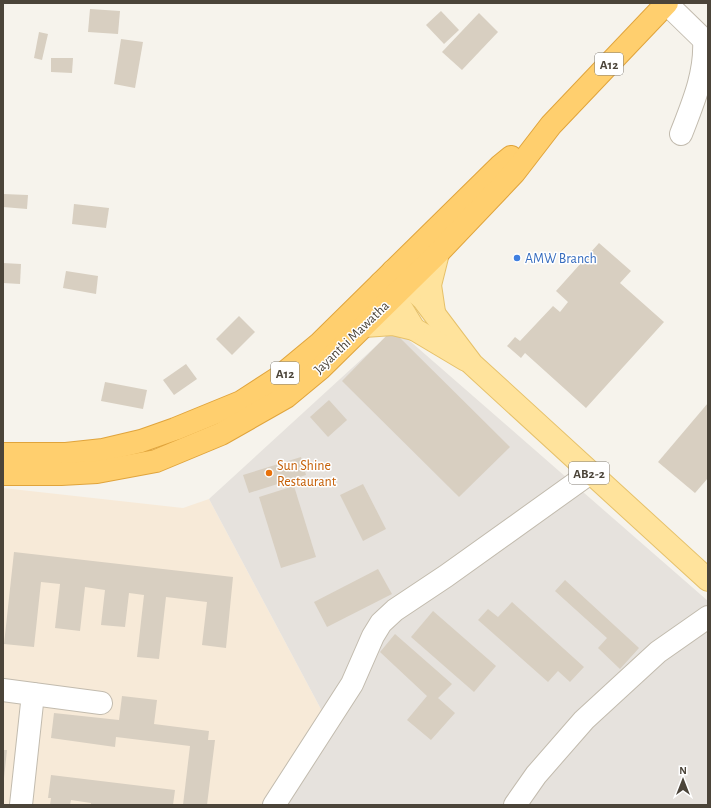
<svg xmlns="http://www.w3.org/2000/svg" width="711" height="808" font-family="'Alegreya Sans',sans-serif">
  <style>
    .commercial { fill: #f7ead8 }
    .industrial { fill: #e6e2dd }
    .building { fill: #d8cfc1 }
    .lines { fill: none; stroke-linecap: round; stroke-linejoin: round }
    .minor-casing { stroke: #c2bbae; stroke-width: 24 }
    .major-casing { stroke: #e6c16a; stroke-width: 24 }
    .highway-casing { stroke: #e0a43c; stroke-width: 24 }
    .minor { stroke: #fff; stroke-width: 22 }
    .major { stroke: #ffe39c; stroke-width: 22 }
    .highway { stroke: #ffcf6e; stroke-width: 22 }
    .shop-dot { fill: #3f7fe0; stroke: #fff; stroke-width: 1.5 }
    .food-dot { fill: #e8710a; stroke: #fff; stroke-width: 1.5 }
    .labels { text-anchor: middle; stroke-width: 3; stroke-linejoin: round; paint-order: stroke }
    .shield { fill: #fff; stroke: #817c74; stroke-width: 1 }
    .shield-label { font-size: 13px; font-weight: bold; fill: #4b4439 }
    .shop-label { font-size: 14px; fill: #366cbe; stroke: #fff; text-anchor: start }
    .street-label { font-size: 14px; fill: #4b4439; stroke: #fff }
    .food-label { font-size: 14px; fill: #c56008; stroke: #fff; text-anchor: start }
  </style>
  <rect width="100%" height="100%" fill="#f6f3ec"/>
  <polygon class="commercial" points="3,488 183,508 209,499 323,713 261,805 3,805"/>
  <polygon class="industrial" points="403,335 708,601 708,805 261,805 323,713 209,499 387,336"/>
  <g class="building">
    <polygon points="90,9 120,11 118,34 88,32"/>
    <polygon points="441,11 459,30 444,44 426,25"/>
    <polygon points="479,13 498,32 462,70 442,52"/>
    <polygon points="39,32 48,34 42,60 34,58"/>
    <polygon points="121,39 143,42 135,88 114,84"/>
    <polygon points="51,58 73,58 72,73 51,72"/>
    <polygon points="3,194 28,195 27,209 3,207"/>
    <polygon points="74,204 109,208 106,228 72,224"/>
    <polygon points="599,243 631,271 620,283 664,322 586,408 525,353 521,358 507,346 515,337 520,341 553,306 560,312 568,302 556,291"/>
    <polygon points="3,263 21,264 20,284 3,283"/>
    <polygon points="66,271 98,276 96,294 63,288"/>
    <polygon points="239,316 255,332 232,355 216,339"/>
    <polygon points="392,330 510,447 459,497 342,381"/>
    <polygon points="186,364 197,379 174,395 163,380"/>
    <polygon points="105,382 147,390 143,409 101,401"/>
    <polygon points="329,400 347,420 328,437 310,417"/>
    <polygon points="708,403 708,478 695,493 658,462"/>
    <polygon points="301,457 306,475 249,493 243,475"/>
    <polygon points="363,484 386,529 363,541 340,495"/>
    <polygon points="294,486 316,557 281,568 259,497"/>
    <polygon points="14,552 233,577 226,648 202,645 207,602 166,597 159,659 137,657 144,595 129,593 125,627 101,625 105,590 85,587 80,631 55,628 60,584 41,582 34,647 4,644"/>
    <polygon points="378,569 392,594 327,627 314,602"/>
    <polygon points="565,580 639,648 620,669 598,648 607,638 555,591"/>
    <polygon points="512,602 584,667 570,682 558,671 548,682 478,620 488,609 498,617"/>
    <polygon points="433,611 496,666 474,692 411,637"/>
    <polygon points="395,634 452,684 438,698 455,713 431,740 407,720 427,696 380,652"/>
    <polygon points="122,696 157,700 154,724 209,731 208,740 215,740 207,805 183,805 190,746 116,737 115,747 51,738 54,713 119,720"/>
    <polygon points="3,750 7,750 4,778 3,777"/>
    <polygon points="51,775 175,790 173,805 91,805 91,803 71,800 70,805 50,805 51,798 48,798"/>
  </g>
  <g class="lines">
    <defs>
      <g id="minor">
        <path d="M 666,3 L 704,40 C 706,73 693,103 681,134"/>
        <polyline points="3,690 101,703"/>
        <polyline points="21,805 33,694"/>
        <polyline points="274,805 352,684 373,636 381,623 395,610 446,576 590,473"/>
        <polyline points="515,805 536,775 584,720 658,652 708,617"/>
      </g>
      <g id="major">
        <polyline points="393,271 423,299 472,364 708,580"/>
        <polyline points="381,283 394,296 414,329 466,360"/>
        <polyline points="434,312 430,285 438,253"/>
        <polyline points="364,326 393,324 414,329"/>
      </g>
      <g id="highway">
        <polyline points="3,454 66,454 103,450 141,441 175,429 241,402 278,378 319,344 500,166 511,157"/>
        <polyline points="3,474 61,474 97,472 156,461 221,434 286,397 321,368 438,253 514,173 551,125 667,3"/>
      </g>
    </defs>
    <use href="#minor" class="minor-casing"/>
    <use href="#major" class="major-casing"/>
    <use href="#highway" class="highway-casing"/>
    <use href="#minor" class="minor"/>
    <use href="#major" class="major"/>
    <use href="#highway" class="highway"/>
  </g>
  <circle class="shop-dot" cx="517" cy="258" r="4"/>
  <circle class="food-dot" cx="269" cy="473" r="4"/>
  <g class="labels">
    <g class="shield">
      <rect x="595" y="53" width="28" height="22" rx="3"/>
      <rect x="271" y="362" width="28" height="22" rx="3"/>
      <rect x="569" y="462" width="40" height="22" rx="3"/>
    </g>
    <g class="shield-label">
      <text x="609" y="69">A12</text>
      <text x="285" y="378">A12</text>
      <text x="589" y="478">AB2-2</text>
    </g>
    <g class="shop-label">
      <text x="525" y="263">AMW Branch</text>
    </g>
    <g class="street-label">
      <text transform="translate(351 337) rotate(-44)" y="5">Jayanthi Mawatha</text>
    </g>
    <g class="food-label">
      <text x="277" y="470">Sun Shine<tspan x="277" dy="16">Restaurant</tspan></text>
    </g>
  </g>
  <rect width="711" height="808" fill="none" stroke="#4b4439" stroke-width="8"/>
  <g transform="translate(683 780)" stroke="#ffffff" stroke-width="3" paint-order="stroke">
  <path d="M0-3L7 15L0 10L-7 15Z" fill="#4b4439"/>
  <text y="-6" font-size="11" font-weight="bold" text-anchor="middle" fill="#4b4439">N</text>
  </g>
</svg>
